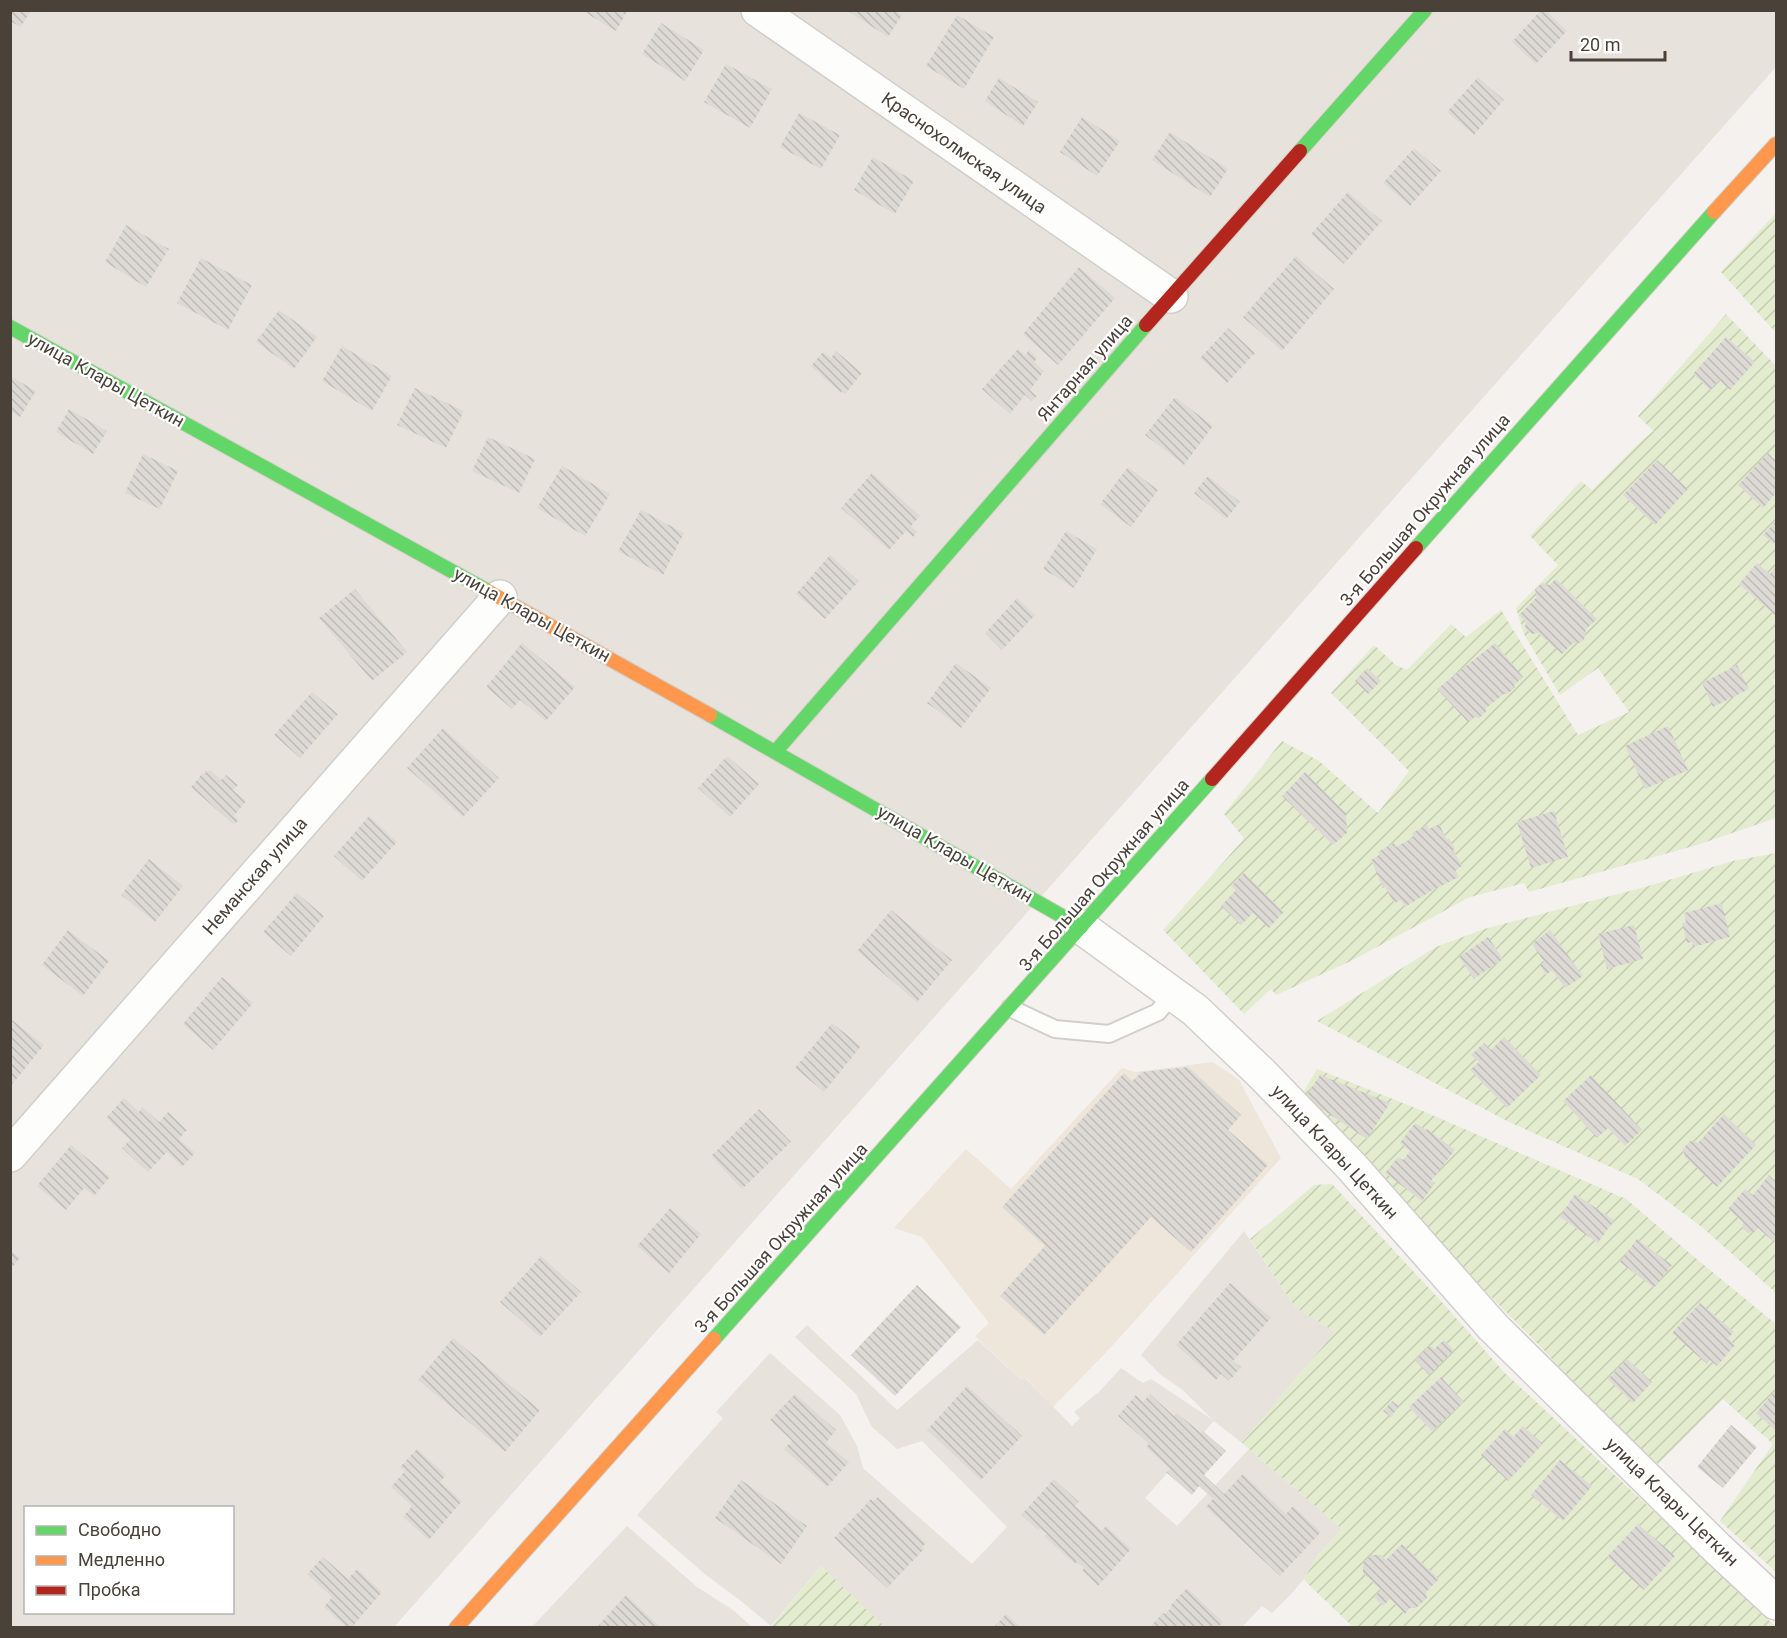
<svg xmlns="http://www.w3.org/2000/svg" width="1787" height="1638" font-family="Roboto,sans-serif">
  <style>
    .residential { fill: #e7e2dc; fill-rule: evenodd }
    .commercial { fill: #eee5db }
    .garden { fill: url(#garden-furrows) }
    .building { fill: url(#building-back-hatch) }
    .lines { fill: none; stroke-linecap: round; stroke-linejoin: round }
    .lane-casing { stroke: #d2cfcb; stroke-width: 20 }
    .street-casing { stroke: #d2cfcb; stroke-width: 36 }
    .fast-casing { stroke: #d2cdc5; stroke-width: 16 }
    .slow-casing { stroke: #d2cdc5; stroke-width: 16 }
    .jam-casing { stroke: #d2cdc5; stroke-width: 16 }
    .lane { stroke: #fdfdfc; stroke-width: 16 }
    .street { stroke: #fdfdfc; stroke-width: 33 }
    .fast { stroke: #63d668; stroke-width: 14 }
    .slow { stroke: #ff974d; stroke-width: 14 }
    .jam { stroke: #b3261e; stroke-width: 14 }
    .labels { text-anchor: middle; stroke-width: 4.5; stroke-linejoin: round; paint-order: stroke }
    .street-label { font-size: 18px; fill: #4a4239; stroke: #fff }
  </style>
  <defs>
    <pattern id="garden-furrows" width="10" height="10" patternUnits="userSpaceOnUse" patternTransform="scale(1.5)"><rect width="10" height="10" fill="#e4eccf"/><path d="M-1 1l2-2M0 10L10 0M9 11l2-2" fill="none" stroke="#c5ccb2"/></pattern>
    <pattern id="building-back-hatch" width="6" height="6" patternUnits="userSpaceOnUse" patternTransform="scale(1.5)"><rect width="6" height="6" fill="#dddad6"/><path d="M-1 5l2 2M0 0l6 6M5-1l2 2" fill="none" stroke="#bfbcb8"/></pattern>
  </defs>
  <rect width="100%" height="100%" fill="#f4f1ee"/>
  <g class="residential">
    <path d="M 11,11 L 1776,11 L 1776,67 L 394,1627 L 11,1628 ZM 26,1508 L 232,1508 L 232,1612 L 26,1612 Z"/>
    <polygon points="1244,1231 1295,1307 1335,1332 1242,1443 1214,1421 1145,1498 1177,1526 1249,1449 1342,1529 1318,1555 1304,1579 1291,1594 1272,1613 1262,1606 1242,1627 885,1627 821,1566 771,1626 741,1601 706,1575 637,1515 723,1418 716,1412 770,1353 840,1415 857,1446 863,1468 972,1564 1007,1527 922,1441 897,1449 872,1427 856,1394 795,1337 807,1325 897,1410 978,1340 1021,1380 1025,1378 1072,1426 1080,1418 1074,1412 1099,1392 1121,1368 1143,1383 1151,1379 1213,1420 1184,1391 1161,1375 1141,1355"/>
    <polygon points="627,1526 697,1587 733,1610 752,1627 531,1628"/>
  </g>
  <polygon class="commercial" points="1213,1062 1239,1080 1281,1158 1112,1346 1053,1407 1026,1378 1021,1380 975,1336 989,1323 922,1237 894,1228 966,1149 1011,1189 1122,1068 1135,1072"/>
  <g class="garden">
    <polygon points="1776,213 1776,333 1721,272"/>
    <polygon points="1726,314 1776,366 1776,677 1773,681 1776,689 1776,818 1697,845 1529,892 1524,883 1470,897 1351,961 1276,995 1271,989 1244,1014 1163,930 1243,840 1243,837 1224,814 1282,741 1319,761 1378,813 1409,771 1331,693 1374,645 1396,665 1407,670 1451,624 1466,637 1501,610 1578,735 1629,712 1598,668 1560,695 1524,634 1516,608 1558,565 1530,536 1581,481 1592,490 1638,444 1653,431 1689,465 1638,416"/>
    <polygon points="1776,853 1776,1293 1703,1228 1638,1179 1509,1122 1317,1021 1436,947 1484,929 1645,887 1733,861"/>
    <polygon points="1317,1069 1423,1111 1626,1199 1699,1261 1776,1324 1776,1572 1720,1521 1773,1444 1723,1399 1658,1464 1599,1410 1541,1347 1410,1215 1300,1098"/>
    <polygon points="1332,1184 1440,1300 1504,1372 1649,1507 1776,1627 1353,1627 1306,1582 1304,1579 1318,1555 1342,1529 1242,1443 1335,1332 1295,1307 1250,1239 1314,1185"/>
    <polygon points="821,1566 885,1627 771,1627"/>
  </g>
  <g class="building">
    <polygon points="10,10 31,10 21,27 10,21"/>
    <polygon points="581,10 628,10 616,31"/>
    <polygon points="846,10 894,10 902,15 888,37"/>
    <polygon points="1541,10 1545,10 1567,31 1536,64 1512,42"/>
    <polygon points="957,15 994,37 964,89 926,66"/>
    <polygon points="661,23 704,50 685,81 642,54"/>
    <polygon points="726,64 772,89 750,128 704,102"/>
    <polygon points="1478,77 1504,100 1474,135 1447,112"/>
    <polygon points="999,78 1038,102 1023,126 985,101"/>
    <polygon points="799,113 840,135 821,169 780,147"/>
    <polygon points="1082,117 1120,141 1097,176 1060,152"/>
    <polygon points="1170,132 1228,169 1210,197 1152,160"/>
    <polygon points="1414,148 1441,171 1410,206 1383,183"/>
    <polygon points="873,157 914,181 895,214 854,190"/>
    <polygon points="1348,192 1382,221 1344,264 1311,234"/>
    <polygon points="126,225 169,249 146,287 105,262"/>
    <polygon points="1296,256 1334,289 1282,351 1243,317"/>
    <polygon points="201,258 252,285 228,330 177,303"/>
    <polygon points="1079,267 1115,298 1058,365 1023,334"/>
    <polygon points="279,310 317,337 294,369 256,342"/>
    <polygon points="1228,328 1255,353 1227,383 1200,358"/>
    <polygon points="1726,337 1755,362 1730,390 1719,380 1710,390 1693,374"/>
    <polygon points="342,346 392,376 372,411 322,381"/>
    <polygon points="1018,349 1025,355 1029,350 1037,358 1034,362 1044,371 1030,390 1037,396 1032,401 1025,395 1010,414 982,389"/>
    <polygon points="836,351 862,373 845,394 842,391 841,393 811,366 823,352 831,358"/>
    <polygon points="10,376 36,391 20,417 10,411"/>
    <polygon points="415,388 464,411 446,448 397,425"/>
    <polygon points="1175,397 1213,426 1184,465 1145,435"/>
    <polygon points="69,409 107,431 93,454 56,432"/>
    <polygon points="488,437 535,459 519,493 472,471"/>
    <polygon points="1768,453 1776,461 1776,493 1763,508 1738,485"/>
    <polygon points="143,454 178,471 160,509 125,493"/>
    <polygon points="1657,460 1688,489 1655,525 1623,495"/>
    <polygon points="562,466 610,494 585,536 537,508"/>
    <polygon points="1128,467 1158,490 1131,527 1100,504"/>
    <polygon points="872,473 920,516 911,526 917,532 913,537 906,531 889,550 841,508"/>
    <polygon points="1208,476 1240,502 1226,519 1194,493"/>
    <polygon points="641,510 684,533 663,575 618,551"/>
    <polygon points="1776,521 1776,541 1774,544 1763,535"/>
    <polygon points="1066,531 1097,549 1074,588 1043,569"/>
    <polygon points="830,555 859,581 825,619 796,594"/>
    <polygon points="1757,563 1770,574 1776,567 1776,616 1739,584"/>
    <polygon points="1556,579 1597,619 1586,629 1584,640 1579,643 1573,643 1562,654 1538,633 1533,634 1528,632 1525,627 1526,622 1519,615 1537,597 1535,589 1542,583 1549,585"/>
    <polygon points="355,589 407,652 372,681 319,618"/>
    <polygon points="1017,598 1035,615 1002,650 985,633"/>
    <polygon points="522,643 575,687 546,721 520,700 512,709 486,687"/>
    <polygon points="1495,643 1523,677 1514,685 1515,688 1507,694 1504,694 1486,708 1486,712 1479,718 1475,717 1468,722 1437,689"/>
    <polygon points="956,663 991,688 961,728 927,703"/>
    <polygon points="1737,665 1749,689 1713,707 1702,683"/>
    <polygon points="1367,668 1381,681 1368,694 1355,681"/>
    <polygon points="312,692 338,714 300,758 274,735"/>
    <polygon points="1668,726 1688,770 1645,789 1625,746"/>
    <polygon points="443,728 499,778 463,817 407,768"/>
    <polygon points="727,756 759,784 730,817 698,788"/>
    <polygon points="205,771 211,771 221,780 226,775 238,785 233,790 246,801 234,816 239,820 234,825 191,787 202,774 206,773"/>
    <polygon points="1305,772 1346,813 1347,833 1333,845 1282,796"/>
    <polygon points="1554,811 1568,857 1531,868 1517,822"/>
    <polygon points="369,816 397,842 362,881 334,856"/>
    <polygon points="1439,824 1447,840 1449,838 1455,849 1453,850 1462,866 1455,870 1459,877 1431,891 1405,907 1401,900 1394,903 1385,887 1383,888 1371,860 1380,855 1378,852 1394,843 1396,847 1414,837 1412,833 1427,825 1429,829"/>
    <polygon points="149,859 183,886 155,922 121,895"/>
    <polygon points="1244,873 1284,912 1269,928 1253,913 1241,925 1221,906 1236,890 1231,886"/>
    <polygon points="297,893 324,916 291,956 263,932"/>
    <polygon points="1722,903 1730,937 1693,947 1692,942 1687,943 1682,923 1686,922 1684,913"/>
    <polygon points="891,910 952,960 917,1002 857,951"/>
    <polygon points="1634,925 1643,959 1607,969 1598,934"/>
    <polygon points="68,930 109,961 83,996 42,965"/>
    <polygon points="1550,930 1583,976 1565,988 1552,970 1546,975 1540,965 1544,962 1532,944"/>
    <polygon points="1488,937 1503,959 1474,979 1459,957"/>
    <polygon points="222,977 253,1003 213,1050 183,1024"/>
    <polygon points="12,1020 44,1045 10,1087 10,1023"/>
    <polygon points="832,1023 861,1046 824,1092 795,1068"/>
    <polygon points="1504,1037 1541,1075 1507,1108 1470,1070 1479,1062 1471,1055 1484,1043 1491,1050"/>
    <polygon points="1188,1067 1241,1115 1228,1130 1268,1165 1191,1252 1151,1217 1044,1335 1000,1296 1045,1246 1002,1207 1124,1073 1132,1081 1142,1072"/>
    <polygon points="1320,1075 1390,1103 1367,1139 1305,1098"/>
    <polygon points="1591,1075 1642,1130 1625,1146 1608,1128 1597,1138 1563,1101"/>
    <polygon points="124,1098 139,1112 142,1107 159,1122 168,1112 187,1130 179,1139 195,1153 182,1167 167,1152 148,1172 122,1148 130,1140 106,1118"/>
    <polygon points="759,1109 791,1142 742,1189 711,1156"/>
    <polygon points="1724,1114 1756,1145 1717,1187 1685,1157 1683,1149 1690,1141 1698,1143"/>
    <polygon points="1415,1123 1426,1130 1427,1129 1455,1150 1431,1181 1435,1183 1422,1201 1385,1173 1398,1157 1403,1160 1410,1151 1400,1143"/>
    <polygon points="71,1145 110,1177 94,1196 84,1188 66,1210 37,1186"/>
    <polygon points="1769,1175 1776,1182 1776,1238 1774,1242 1758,1228 1755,1232 1748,1233 1742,1228 1743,1222 1728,1209 1745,1189 1753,1195"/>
    <polygon points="1575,1194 1614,1220 1598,1243 1560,1217"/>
    <polygon points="670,1208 701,1234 669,1273 637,1246"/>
    <polygon points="1637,1239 1672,1265 1654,1288 1620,1262"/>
    <polygon points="10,1250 20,1258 10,1270"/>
    <polygon points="541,1256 581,1292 540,1337 500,1302"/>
    <polygon points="1230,1283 1271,1318 1233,1361 1241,1367 1229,1381 1221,1374 1216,1380 1176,1345"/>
    <polygon points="917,1285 961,1327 895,1396 851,1355"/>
    <polygon points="1700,1303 1734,1332 1728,1338 1735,1345 1717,1366 1710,1360 1707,1364 1672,1333"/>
    <polygon points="453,1338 540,1410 505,1452 418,1380"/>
    <polygon points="1444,1340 1454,1350 1429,1375 1415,1360 1430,1345 1434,1349"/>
    <polygon points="1627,1359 1652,1382 1633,1403 1608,1379"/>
    <polygon points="1441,1377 1464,1402 1432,1431 1409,1407"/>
    <polygon points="967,1386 1022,1436 981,1480 927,1430"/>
    <polygon points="1776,1390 1776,1431 1756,1413"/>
    <polygon points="795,1394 836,1430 826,1443 849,1462 827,1487 784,1449 792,1441 770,1420"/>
    <polygon points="1150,1394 1174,1416 1177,1413 1201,1433 1203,1431 1226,1451 1204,1475 1224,1494 1243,1474 1286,1514 1293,1506 1321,1532 1280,1576 1206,1507 1213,1499 1199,1486 1192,1495 1166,1472 1170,1469 1146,1447 1149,1444 1118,1416 1136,1395 1143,1402"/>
    <polygon points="1392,1401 1399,1406 1391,1417 1383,1411"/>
    <polygon points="1731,1425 1757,1447 1723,1488 1697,1467"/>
    <polygon points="1523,1426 1543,1444 1508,1481 1481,1455 1505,1429 1513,1437"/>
    <polygon points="417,1449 446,1475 440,1482 462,1501 429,1540 403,1517 412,1506 391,1487 405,1471 400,1467"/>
    <polygon points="1560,1460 1592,1486 1563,1521 1531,1495"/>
    <polygon points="1054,1479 1079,1502 1075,1506 1102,1531 1106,1526 1131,1549 1098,1586 1082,1571 1084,1568 1077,1562 1075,1564 1044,1536 1047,1534 1039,1528 1038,1530 1021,1515"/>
    <polygon points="741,1480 807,1526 781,1564 715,1518"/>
    <polygon points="878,1497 926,1543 922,1547 924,1549 887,1588 834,1538 871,1499 873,1501"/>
    <polygon points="1638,1524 1675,1556 1644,1590 1607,1557"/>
    <polygon points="1402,1544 1439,1579 1426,1592 1427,1598 1416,1608 1410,1608 1405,1614 1390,1599 1383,1606 1374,1597 1381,1590 1363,1573 1363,1563 1371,1555 1381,1555 1386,1560"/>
    <polygon points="323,1557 348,1579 357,1569 382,1592 351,1628 347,1628 324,1607 332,1597 307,1574"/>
    <polygon points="1187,1588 1223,1622 1217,1628 1149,1628 1163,1613 1165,1614 1171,1608 1170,1606"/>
    <polygon points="626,1595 661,1628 596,1628"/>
    <polygon points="1006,1614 1021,1628 993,1628"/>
  </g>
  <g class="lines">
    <defs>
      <polyline id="lane" points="1010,1008 1055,1029 1109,1034 1158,1012 1173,993"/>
      <g id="street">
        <polyline points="758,10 1171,296"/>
        <polyline points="1081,927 1195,1010 1263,1075 1352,1167 1493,1327 1717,1548 1776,1603"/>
        <polyline points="10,1155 500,597"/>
      </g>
      <g id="fast">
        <polyline points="1300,151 1425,10"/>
        <polyline points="10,327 486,590"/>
        <polyline points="1416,548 1714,212"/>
        <polyline points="710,715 1081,927"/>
        <polyline points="776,751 1146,325"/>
        <polyline points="714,1339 1212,779"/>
      </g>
      <g id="slow">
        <polyline points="1714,212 1776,144"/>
        <polyline points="486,590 710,715"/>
        <polyline points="456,1628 714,1339"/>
      </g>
      <g id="jam">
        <polyline points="1146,325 1300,151"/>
        <polyline points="1212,779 1416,548"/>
      </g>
    </defs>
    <use href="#lane" class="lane-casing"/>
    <use href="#street" class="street-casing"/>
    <use href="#fast" class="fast-casing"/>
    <use href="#slow" class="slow-casing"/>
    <use href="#jam" class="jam-casing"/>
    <use href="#lane" class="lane"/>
    <use href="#street" class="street"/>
    <use href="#fast" class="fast"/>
    <use href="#slow" class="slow"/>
    <use href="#jam" class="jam"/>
  </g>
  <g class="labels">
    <g class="street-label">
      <text transform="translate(964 153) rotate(35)" y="6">Краснохолмская улица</text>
      <text transform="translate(1085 368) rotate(-49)" y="6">Янтарная улица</text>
      <text transform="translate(106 380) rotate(29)" y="6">улица Клары Цеткин</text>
      <text transform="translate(1425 510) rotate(-49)" y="6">3-я Большая Окружная улица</text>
      <text transform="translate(532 615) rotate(29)" y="6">улица Клары Цеткин</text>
      <text transform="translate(955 854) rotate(30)" y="6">улица Клары Цеткин</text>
      <text transform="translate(1104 875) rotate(-49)" y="6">3-я Большая Окружная улица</text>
      <text transform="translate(255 876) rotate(-49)" y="6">Неманская улица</text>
      <text transform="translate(1335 1152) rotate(47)" y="6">улица Клары Цеткин</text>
      <text transform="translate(781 1238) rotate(-48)" y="6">3-я Большая Окружная улица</text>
      <text transform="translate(1672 1502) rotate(44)" y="6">улица Клары Цеткин</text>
    </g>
  </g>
  <rect width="1787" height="1638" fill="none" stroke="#4a4239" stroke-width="24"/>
  <rect x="24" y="1506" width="210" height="108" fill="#ffffff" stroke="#b7b3b0" stroke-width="1.5"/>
  <rect x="36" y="1526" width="30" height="9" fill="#63d668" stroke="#b7b3b0" stroke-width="1.5"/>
  <text x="78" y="1536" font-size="18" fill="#4a4239">Свободно</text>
  <rect x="36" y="1556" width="30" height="9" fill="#ff974d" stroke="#b7b3b0" stroke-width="1.5"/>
  <text x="78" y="1566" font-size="18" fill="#4a4239">Медленно</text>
  <rect x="36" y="1586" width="30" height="9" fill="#b3261e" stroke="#b7b3b0" stroke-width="1.5"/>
  <text x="78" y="1596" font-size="18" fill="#4a4239">Пробка</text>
  <path d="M1571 51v9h94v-9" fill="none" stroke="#4a4239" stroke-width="3"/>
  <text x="1580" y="51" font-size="18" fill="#4a4239" stroke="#ffffff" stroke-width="4.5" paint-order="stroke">20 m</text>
</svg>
